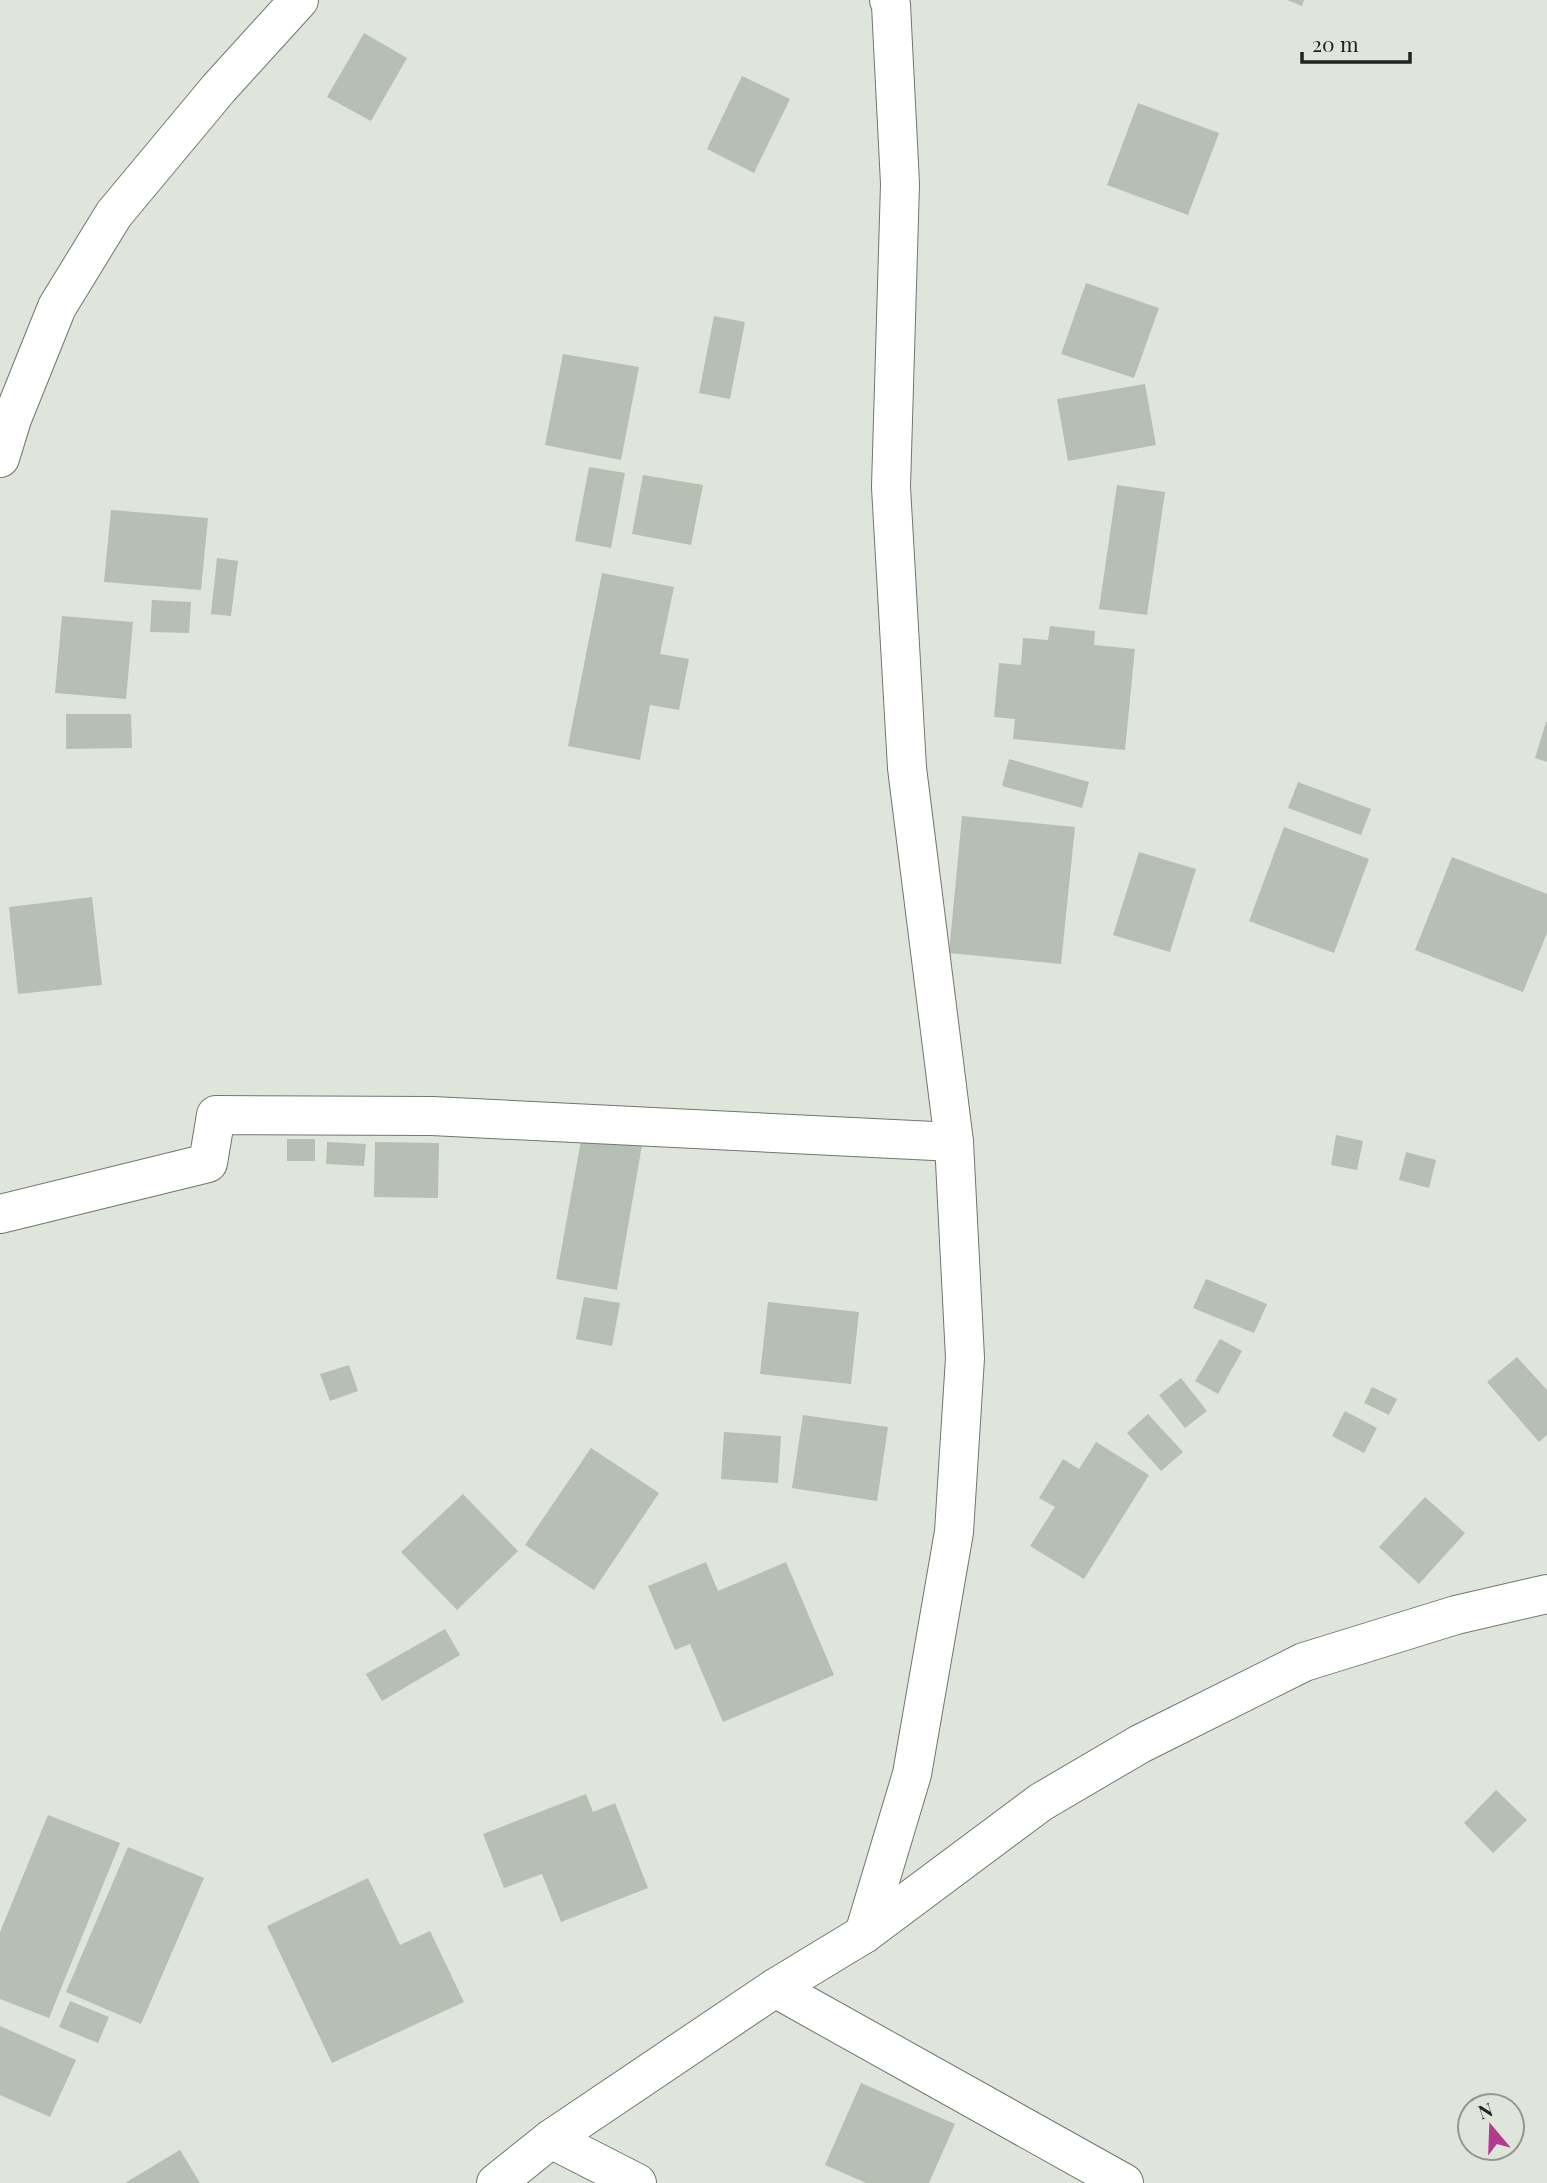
<svg xmlns="http://www.w3.org/2000/svg" width="1547" height="2183" font-family="'Playfair Display',serif">
  <style>
    .building { fill: #b7beb3 }
    .lines { fill: none; stroke-linecap: round; stroke-linejoin: round }
    .street-casing { stroke: #71776d; stroke-width: 40 }
    .street { stroke: #fff; stroke-width: 38 }
  </style>
  <rect width="100%" height="100%" fill="#dfe5da"/>
  <g class="building">
    <polygon points="1287,0 1304,0 1302,6"/>
    <polygon points="364,33 407,58 371,121 327,97"/>
    <polygon points="742,76 790,99 754,173 707,149"/>
    <polygon points="1138,103 1219,133 1188,215 1107,185"/>
    <polygon points="1086,283 1159,308 1134,378 1061,354"/>
    <polygon points="714,316 745,322 730,399 699,393"/>
    <polygon points="563,354 639,367 621,460 545,445"/>
    <polygon points="1145,384 1156,445 1068,461 1057,399"/>
    <polygon points="589,467 625,473 611,548 575,541"/>
    <polygon points="643,475 703,485 691,545 632,534"/>
    <polygon points="1117,485 1165,492 1147,615 1099,609"/>
    <polygon points="111,510 208,518 201,590 104,582"/>
    <polygon points="217,558 238,561 231,616 211,614"/>
    <polygon points="602,573 674,587 660,654 689,659 679,710 650,705 640,760 568,746"/>
    <polygon points="152,600 191,602 189,633 150,632"/>
    <polygon points="62,616 133,622 126,699 55,693"/>
    <polygon points="1050,626 1095,631 1094,645 1135,649 1125,750 1013,739 1015,719 994,717 999,663 1021,665 1023,638 1048,640"/>
    <polygon points="66,714 131,714 132,748 66,749"/>
    <polygon points="1546,722 1547,722 1547,762 1535,758"/>
    <polygon points="1009,759 1089,782 1082,808 1002,786"/>
    <polygon points="1298,782 1371,809 1361,835 1288,808"/>
    <polygon points="962,816 1075,827 1061,964 949,953"/>
    <polygon points="1284,827 1369,859 1334,953 1249,921"/>
    <polygon points="1139,852 1196,869 1170,952 1113,935"/>
    <polygon points="1452,857 1547,894 1547,933 1523,992 1415,950"/>
    <polygon points="92,897 102,985 18,994 9,907"/>
    <polygon points="582,1135 642,1145 617,1290 556,1279"/>
    <polygon points="1336,1135 1363,1141 1357,1170 1331,1165"/>
    <rect x="287" y="1139" width="28" height="22"/>
    <polygon points="327,1142 366,1144 364,1166 326,1164"/>
    <polygon points="375,1142 439,1143 438,1198 374,1197"/>
    <polygon points="1406,1152 1436,1160 1429,1188 1399,1180"/>
    <polygon points="1206,1279 1267,1304 1254,1333 1193,1308"/>
    <polygon points="584,1297 620,1303 612,1346 576,1339"/>
    <polygon points="768,1302 859,1312 851,1384 760,1374"/>
    <polygon points="1220,1339 1242,1351 1218,1394 1195,1381"/>
    <polygon points="1517,1357 1547,1390 1547,1435 1539,1442 1487,1382"/>
    <polygon points="349,1365 358,1391 330,1401 320,1374"/>
    <polygon points="1181,1378 1207,1411 1185,1428 1159,1395"/>
    <polygon points="1372,1387 1397,1399 1389,1415 1364,1403"/>
    <polygon points="1345,1411 1377,1428 1364,1453 1332,1436"/>
    <polygon points="1148,1414 1183,1452 1161,1471 1127,1433"/>
    <polygon points="803,1415 888,1427 877,1501 792,1488"/>
    <polygon points="724,1432 781,1436 778,1483 721,1479"/>
    <polygon points="1096,1442 1149,1475 1084,1579 1030,1546 1055,1507 1039,1498 1063,1459 1079,1469"/>
    <polygon points="591,1448 659,1493 594,1590 525,1545"/>
    <polygon points="463,1494 518,1551 457,1610 401,1552"/>
    <polygon points="1425,1497 1465,1533 1419,1584 1379,1547"/>
    <polygon points="706,1562 718,1591 786,1562 834,1675 723,1722 690,1644 675,1650 648,1586"/>
    <polygon points="445,1629 460,1655 382,1701 366,1674"/>
    <polygon points="1496,1790 1527,1820 1493,1853 1464,1823"/>
    <polygon points="586,1794 593,1812 615,1803 648,1888 561,1922 542,1874 504,1888 483,1834"/>
    <polygon points="48,1815 120,1843 49,2018 0,1999 0,1932"/>
    <polygon points="128,1847 204,1878 141,2024 66,1992"/>
    <polygon points="368,1878 400,1945 430,1931 464,2002 332,2063 267,1926"/>
    <polygon points="70,2001 109,2017 98,2043 59,2027"/>
    <polygon points="0,2026 76,2060 50,2117 0,2095"/>
    <polygon points="861,2083 955,2124 929,2183 866,2183 825,2165"/>
    <polygon points="180,2150 200,2183 125,2183"/>
  </g>
  <g class="lines">
    <defs>
      <g id="street">
        <polyline points="0,458 12,419 57,307 114,214 219,88 299,0"/>
        <polyline points="0,1214 208,1163 216,1115 432,1116 954,1142"/>
        <polyline points="864,1934 912,1774 954,1532 965,1358 954,1142 907,768 891,487 900,184 891,5 889,0"/>
        <polyline points="775,1988 1124,2183"/>
        <polyline points="551,2139 637,2183"/>
        <polyline points="496,2183 551,2139 775,1988 864,1934 1041,1802 1140,1744 1304,1662 1456,1615 1547,1594"/>
      </g>
    </defs>
    <use href="#street" class="street-casing"/>
    <use href="#street" class="street"/>
  </g>
  <g transform="translate(1491 2127) rotate(341)"><circle r="33" fill="#dfe5da" stroke="#93978f" stroke-width="2"/>
  <path d="M0-5L12 26L0 18L-12 26Z" fill="#b33a8f"/>
  <text y="-10" font-size="19" font-weight="bold" text-anchor="middle" fill="#20231f">N</text>
  </g>
  <path d="M1302 52v10h108v-10" fill="none" stroke="#20231f" stroke-width="3.5"/>
  <text x="1312" y="52" font-size="21" fill="#20231f" stroke="#dfe5da" stroke-width="5" paint-order="stroke">20 m</text>
</svg>
